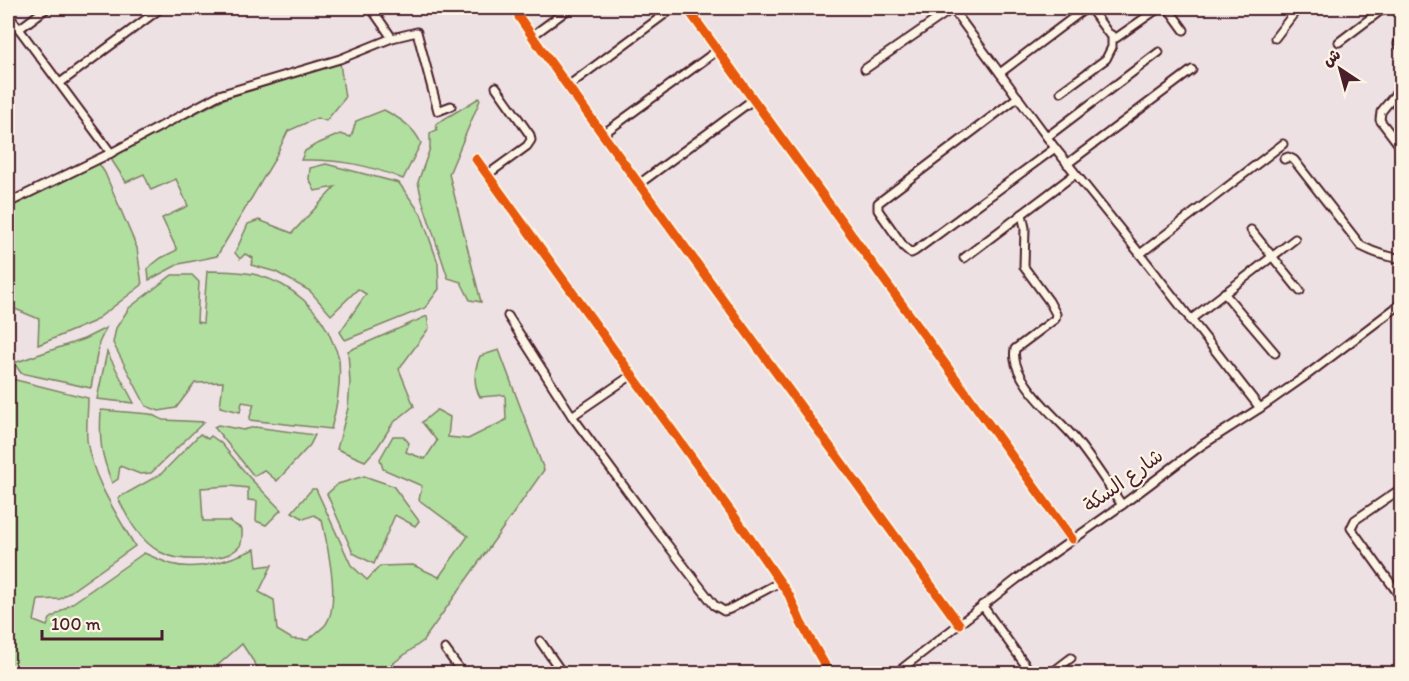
<svg xmlns="http://www.w3.org/2000/svg" width="1409" height="681" font-family="Itim,'Playpen Sans Arabic',sans-serif">
  <style>
    .green { fill: #b1df9f; stroke: #7e7f65; stroke-width: 1.5 }
    .lines { fill: none; stroke-linecap: round; stroke-linejoin: round }
    .street-casing { stroke: #4a1f2b; stroke-width: 11 }
    .street { stroke: #fcf5e5; stroke-width: 7 }
    .cycleway-casing { stroke: #fcf5e5; stroke-width: 13 }
    .cycleway { stroke: #e8590c; stroke-width: 9 }
    .labels { text-anchor: middle; stroke-width: 4.5; stroke-linejoin: round; paint-order: stroke }
    .street-label { font-size: 20px; fill: #4a1f2b; stroke: #fcf5e5 }
  </style>
  <rect width="100%" height="100%" fill="#eee1e3"/>
  <filter id="ink" filterUnits="userSpaceOnUse"><feTurbulence type="fractalNoise" baseFrequency=".0167" numOctaves="2"/><feDisplacementMap in="SourceGraphic" scale="12" xChannelSelector="R" yChannelSelector="G"/><feConvolveMatrix kernelMatrix="1 2 1 2 8 2 1 2 1" color-interpolation-filters="sRGB"/></filter>
  <g filter="url(#ink)">
    <g class="green">
      <polygon points="340,63 345,98 326,121 317,118 288,131 273,162 217,256 179,264 149,280 148,268 161,258 177,250 162,218 188,206 176,179 151,190 144,174 126,182 109,156 226,98"/>
      <polygon points="479,98 480,100 449,174 481,302 470,300 461,282 448,278 422,200 418,182 430,148 430,133 437,130 436,124"/>
      <path d="M 384,110 C 399,118 413,126 421,143 L 403,179 C 369,165 339,159 301,160 L 305,151 L 315,145 L 340,134 L 351,137 L 356,121 Z"/>
      <polygon points="98,162 105,173 137,248 142,285 93,322 38,345 39,319 8,306 8,205"/>
      <polygon points="326,164 399,183 421,214 438,263 439,289 425,308 345,340 340,332 366,294 358,289 331,315 310,291 276,272 251,265 253,258 245,254 240,259 235,253 248,224 259,220 292,233 335,187 315,191 309,179 310,168"/>
      <path d="M 207,271 C 223,271 241,271 257,275 C 292,284 321,310 333,343 C 335,348 339,355 339,360 C 341,383 337,407 331,429 L 249,420 L 254,404 L 242,402 L 240,412 L 220,407 L 223,382 L 195,383 L 176,408 L 159,411 L 146,406 L 113,343 L 116,328 L 129,308 L 172,275 L 192,275 L 199,282 L 197,322 L 203,323 Z"/>
      <polygon points="427,316 429,328 399,369 414,406 393,423 377,448 365,461 337,449 348,408 350,383 348,351"/>
      <polygon points="106,328 99,343 91,388 21,373 14,363 84,339"/>
      <path d="M 499,350 L 544,470 L 423,641 L 380,673 L 261,673 L 242,644 L 209,673 L 8,673 L 8,378 L 88,398 C 88,411 86,426 87,440 C 92,478 116,513 135,546 L 60,599 L 38,600 L 34,621 L 47,626 L 50,619 L 144,553 C 153,557 162,561 171,564 C 198,572 231,559 255,549 L 257,567 L 272,565 L 259,592 L 274,600 L 277,630 L 292,639 L 308,640 C 313,635 321,630 326,624 C 341,603 327,545 322,520 L 314,515 L 304,519 L 292,512 L 312,489 L 316,489 L 351,565 L 367,580 L 380,566 L 413,565 L 439,577 L 468,536 L 419,500 L 422,486 L 383,469 L 380,459 L 393,436 L 403,436 L 409,443 L 406,452 L 425,459 L 437,441 L 422,422 L 437,410 L 450,417 L 448,437 L 468,439 L 506,420 L 505,395 L 480,397 C 473,384 474,370 480,356 Z"/>
      <polygon points="107,352 134,403 97,399"/>
      <path d="M 101,410 L 150,414 L 163,420 L 204,422 L 151,473 L 140,474 L 120,466 L 118,479 L 112,483 C 101,454 99,442 101,410 Z"/>
      <polygon points="218,425 243,430 255,427 315,435 310,445 277,481 264,470 254,476 214,427"/>
      <path d="M 200,434 L 208,439 L 211,436 L 221,443 L 249,477 L 281,510 L 266,525 L 256,521 L 257,501 L 248,500 L 248,488 L 230,486 L 201,488 L 203,521 L 229,521 L 242,529 C 242,535 243,543 239,547 C 224,563 178,562 160,552 C 139,540 128,519 118,498 L 161,474 Z"/>
      <polygon points="364,476 393,486 419,521 415,526 395,515 374,564 353,553 327,494 338,484"/>
    </g>
    <g class="lines">
      <defs>
        <g id="street">
          <polyline points="371,8 392,38"/>
          <polyline points="518,8 519,17 548,59 959,624"/>
          <polyline points="687,8 1072,539"/>
          <polyline points="952,8 1055,148 1140,254 1260,408"/>
          <polyline points="1090,8 1108,33 1116,38 1159,8"/>
          <polyline points="1168,8 1184,30"/>
          <polyline points="8,14 111,153"/>
          <polyline points="19,29 47,8"/>
          <polyline points="532,36 570,8"/>
          <polyline points="1275,38 1298,8"/>
          <polyline points="1339,42 1384,8"/>
          <polyline points="1398,44 1402,48"/>
          <polyline points="865,69 953,8"/>
          <polyline points="1000,73 1086,8"/>
          <polyline points="60,83 161,8"/>
          <polyline points="568,86 673,8"/>
          <polyline points="1402,86 1381,112 1380,120 1402,149"/>
          <polyline points="1061,92 1106,59 1112,47 1112,37"/>
          <polyline points="1018,97 878,203 878,210 904,247 911,253 915,251 1055,148"/>
          <polyline points="603,134 718,50"/>
          <polyline points="1047,137 1159,52"/>
          <polyline points="476,159 747,534 789,595 801,623 830,674"/>
          <path d="M 1284,159 L 1288,157 L 1294,160 L 1361,246 C 1373,252 1389,258 1402,258"/>
          <polyline points="1067,164 1192,70"/>
          <polyline points="487,175 527,146 531,140 530,135 496,87"/>
          <polyline points="639,184 754,99"/>
          <polyline points="8,203 111,153 219,95 340,59 392,38 417,32 438,111 451,106"/>
          <path d="M 1022,214 L 1025,228 L 1024,267 L 1049,301 L 1056,314 L 1055,319 L 1015,349 C 1009,377 1053,414 1070,433 C 1089,454 1105,481 1122,505"/>
          <polyline points="1251,230 1300,291"/>
          <polyline points="1140,254 1283,144"/>
          <polyline points="964,258 1075,174"/>
          <polyline points="1224,293 1275,353"/>
          <polyline points="508,316 572,416 650,522 714,605 724,611 730,609 780,582"/>
          <polyline points="1190,320 1295,239"/>
          <polyline points="572,416 632,375"/>
          <polyline points="1402,488 1355,520 1351,528 1402,599"/>
          <polyline points="982,605 1032,674"/>
          <polyline points="540,641 563,674"/>
          <polyline points="445,649 463,674"/>
          <polyline points="895,674 1017,579 1122,505 1202,445 1260,408 1307,375 1402,303"/>
          <polyline points="1050,674 1071,658"/>
        </g>
      </defs>
      <use href="#street" class="street-casing"/>
      <use href="#street" class="street"/>
      <defs>
        <g id="cycleway">
          <polyline points="518,8 519,17 548,59 959,624"/>
          <polyline points="687,8 1072,539"/>
          <polyline points="476,159 747,534 789,595 801,623 830,674"/>
        </g>
      </defs>
      <use href="#cycleway" class="cycleway-casing"/>
      <use href="#cycleway" class="cycleway"/>
    </g>
  </g>
  <g class="labels">
    <g class="street-label">
      <text transform="translate(1123 480) rotate(-36)" y="7">شارع السكة</text>
    </g>
  </g>
  <rect width="1409" height="681" fill="none" stroke="#fcf5e5" stroke-width="30"/>
  <rect x="15" y="15" width="1379" height="651" fill="none" stroke="#4a1f2b" stroke-width="2" filter="url(#ink)"/>
  <g transform="translate(1340 69) rotate(324)" stroke="#fcf5e5" stroke-width="4.5" paint-order="stroke">
  <path d="M0-4.5L10 22L0 15L-10 22Z" fill="#4a1f2b"/>
  <text y="-9" font-size="16" font-weight="bold" text-anchor="middle" fill="#4a1f2b">ش</text>
  </g>
  <path d="M42 630v9h120v-9" fill="none" stroke="#4a1f2b" stroke-width="3"/>
  <text x="51" y="630" font-size="18" fill="#4a1f2b" stroke="#fcf5e5" stroke-width="4.5" paint-order="stroke">100 m</text>
</svg>
